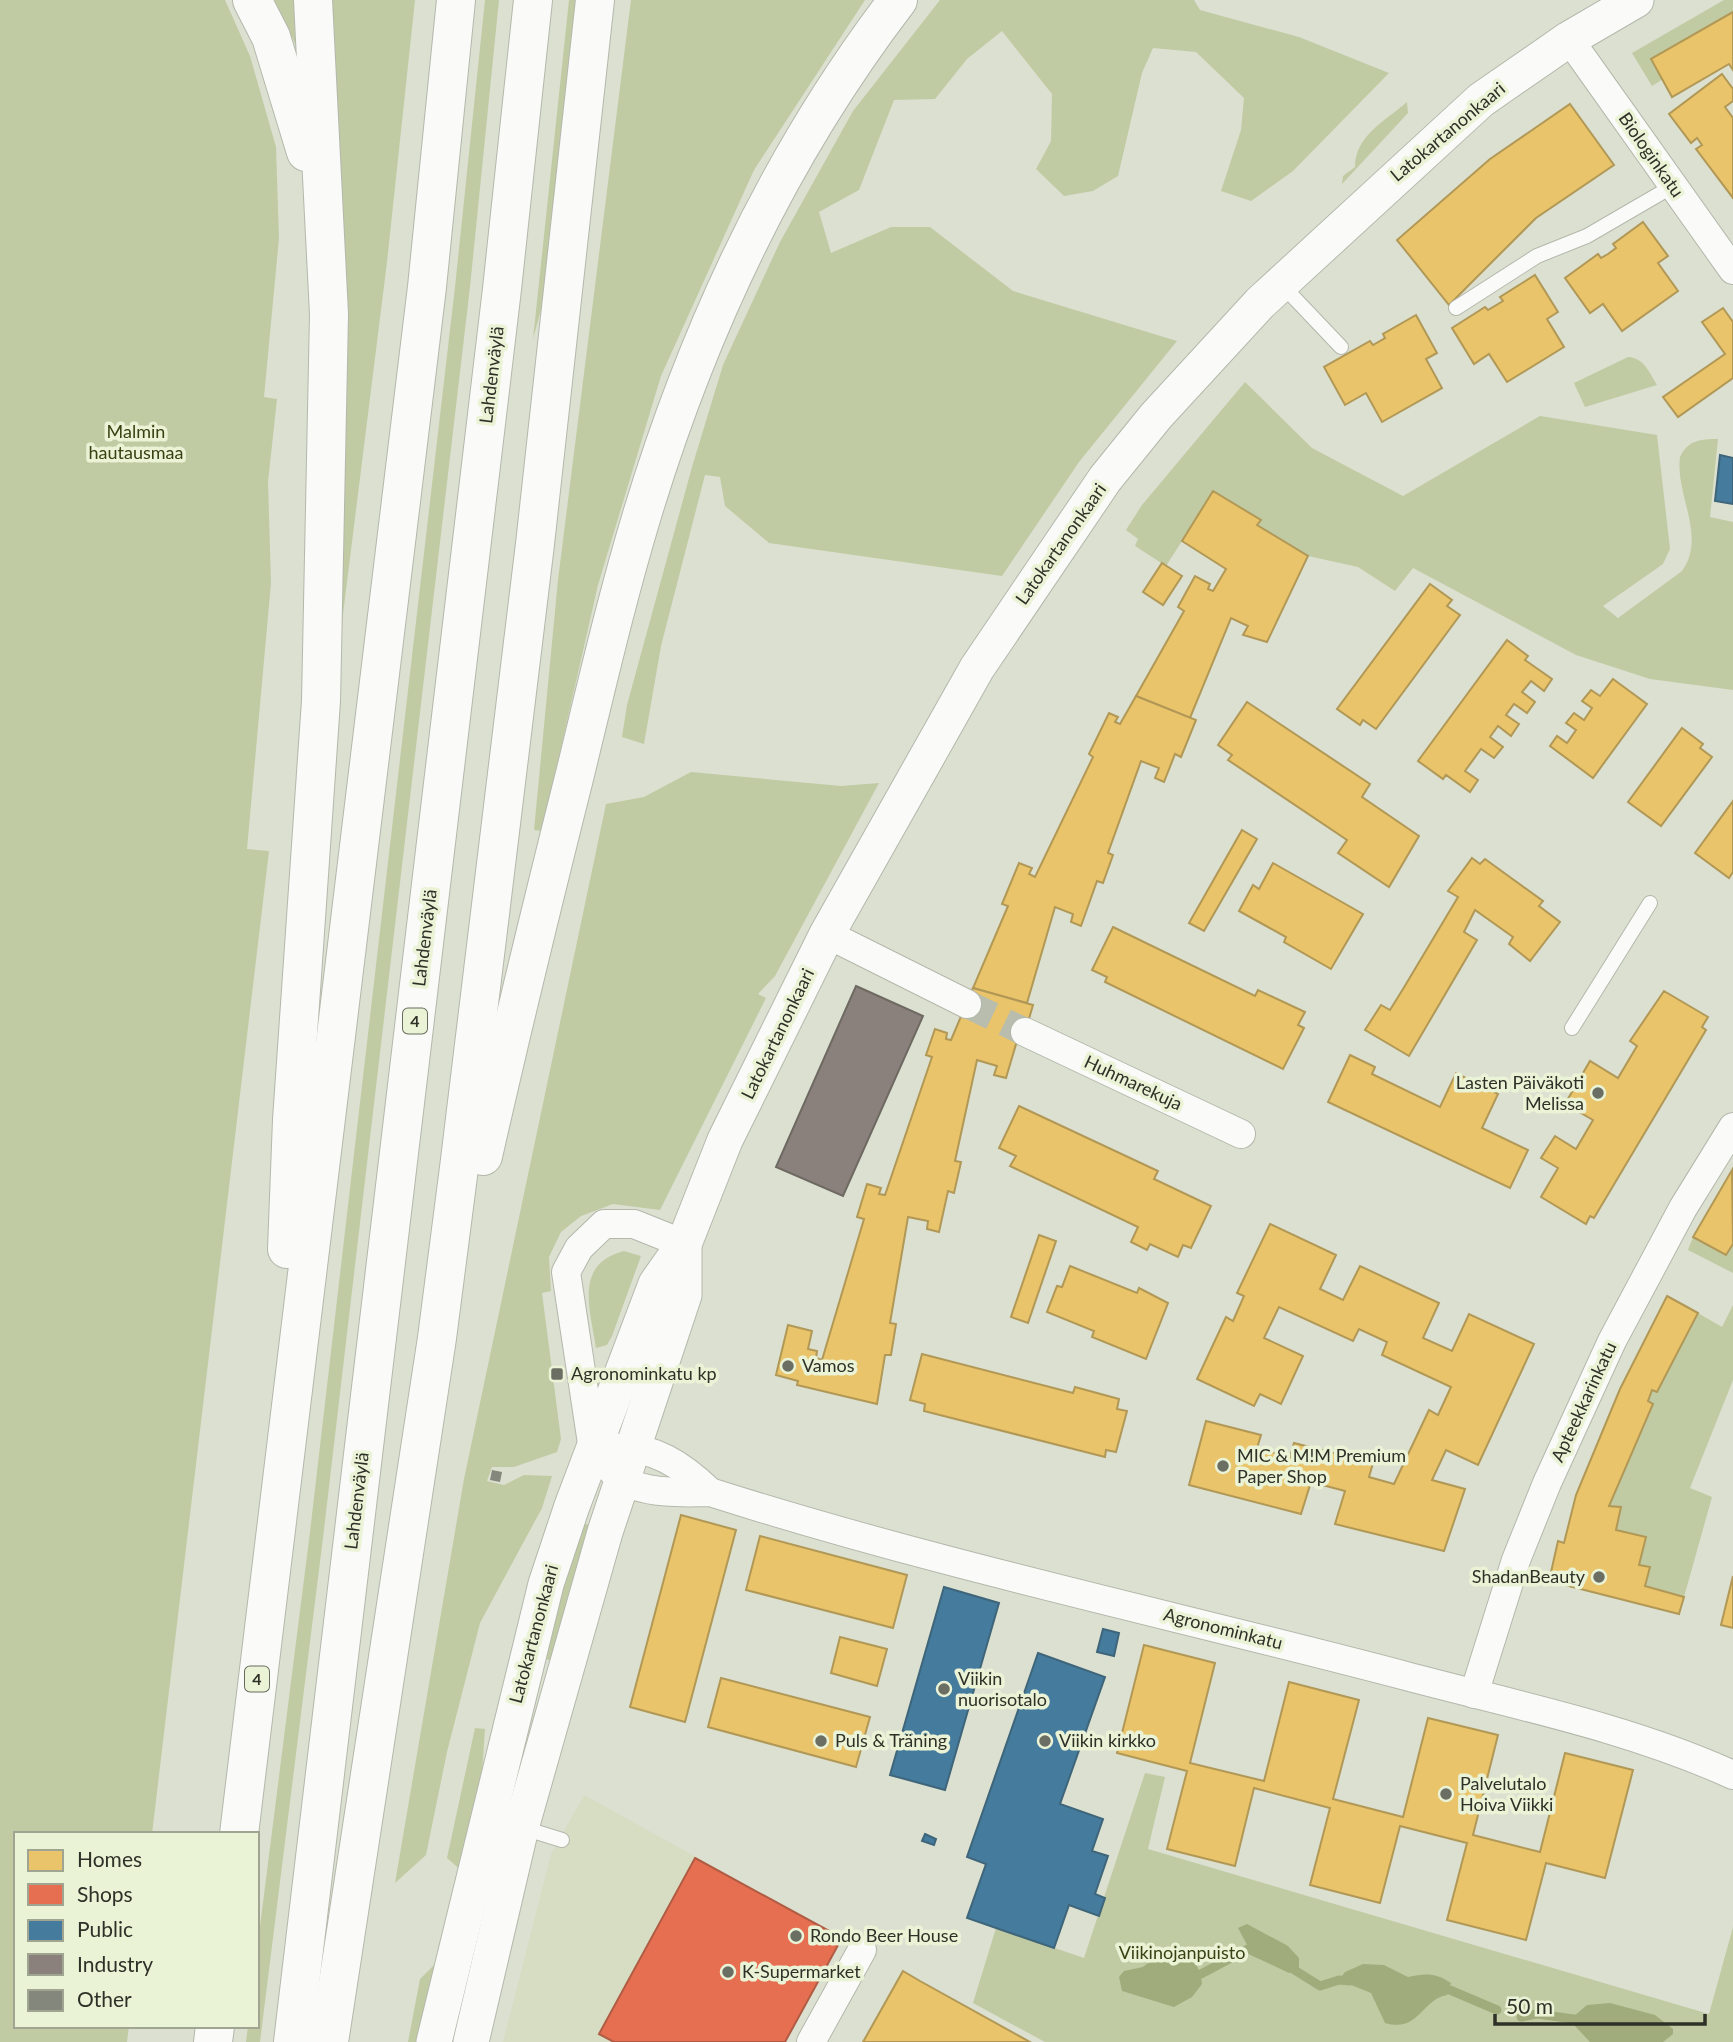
<svg xmlns="http://www.w3.org/2000/svg" width="1733" height="2042" font-family="Lato,sans-serif">
  <style>
    .built { fill: #d6ddc3 }
    .green { fill: #c0cba3 }
    .water { fill: #a0ac7c }
    .homes { fill: #e9c46a; stroke: #b19856; stroke-width: 2 }
    .shops { fill: #e76f51; stroke: #b05c44; stroke-width: 2 }
    .public { fill: #457b9d; stroke: #3e657a; stroke-width: 2 }
    .industry { fill: #8a817c; stroke: #6e6962; stroke-width: 2 }
    .lines { fill: none; stroke-linecap: round; stroke-linejoin: round }
    .stream { stroke: #a0ac7c; stroke-width: 9 }
    .building { fill: #84877b }
    .minor-tunnel { stroke: #b8bdae; stroke-width: 28; stroke-dasharray: 28 14; stroke-linecap: butt }
    .service-casing { stroke: #b4b8ac; stroke-width: 16 }
    .minor-casing { stroke: #b4b8ac; stroke-width: 30 }
    .tertiary-casing { stroke: #b4b8ac; stroke-width: 37 }
    .motorway-casing { stroke: #b4b8ac; stroke-width: 40 }
    .service { stroke: #fafaf8; stroke-width: 14 }
    .minor { stroke: #fafaf8; stroke-width: 28 }
    .tertiary { stroke: #fafaf8; stroke-width: 35 }
    .motorway { stroke: #fafaf8; stroke-width: 38 }
    .poi-dot { fill: #6b6e62; stroke: #ebf3d7; stroke-width: 2.5 }
    .labels { text-anchor: middle; stroke-width: 7; stroke-linejoin: round; paint-order: stroke }
    .shield { fill: #ebf3d7; stroke: #676b5c; stroke-width: 2 }
    .shield-label { font-size: 16px; font-weight: bold; fill: #2e3127 }
    .street-label { font-size: 18px; fill: #2e3127; stroke: #ebf3d7 }
    .park-label { font-size: 18px; fill: #374111; stroke: #ebf3d7 }
    .poi-label { font-size: 18px; fill: #2e3127; stroke: #ebf3d7; text-anchor: start }
  </style>
  <rect width="100%" height="100%" fill="#dbe0d0"/>
  <polygon class="built" points="584,1795 842,1938 785,2042 503,2042 551,1854"/>
  <g class="green">
    <polygon points="0,0 225,0 250,56 276,147 279,238 264,397 277,399 268,482 271,583 247,849 269,851 152,1834 16,1834 16,2026 129,2026 127,2042 0,2042"/>
    <polygon points="274,0 296,0 302,58"/>
    <polygon points="325,0 415,0 387,262 342,622"/>
    <polygon points="485,0 499,0 470,287 323,1538 260,2042 246,2042 248,2026 257,2026 257,1950 310,1532 455,287"/>
    <polygon points="569,0 584,0 561,237 533,339"/>
    <polygon points="631,0 865,0 754,170 661,376 598,585 542,831 534,830 558,580"/>
    <polygon points="940,0 1194,0 1200,10 1299,37 1389,73 1293,171 1251,201 1221,191 1241,130 1244,98 1196,52 1153,48 1142,73 1118,176 1093,191 1064,196 1036,169 1051,141 1052,94 1002,31 967,59 935,99 894,100 859,190 819,212 831,253 891,227 930,227 1013,291 1177,341 1079,462 1002,576 769,543 725,506 720,477 705,475 661,646 644,744 622,737 627,705 692,467 723,365 780,242 853,111"/>
    <polygon points="1724,0 1733,0 1733,12 1651,59 1663,79 1652,86 1632,53"/>
    <path d="M 1407,102 L 1408,113 L 1342,184 L 1343,176 L 1355,167 C 1355,136 1385,121 1407,102 Z"/>
    <path d="M 1628,357 C 1644,358 1649,372 1657,385 L 1585,407 L 1574,383 Z"/>
    <path d="M 1245,382 L 1312,448 L 1403,496 L 1540,416 L 1657,435 L 1670,549 L 1663,564 L 1603,606 L 1618,618 L 1682,571 C 1707,537 1675,494 1680,457 C 1688,440 1701,439 1718,439 L 1710,517 L 1733,522 L 1733,690 L 1650,679 L 1576,655 L 1413,568 L 1395,591 L 1358,567 L 1308,556 L 1257,525 L 1260,520 L 1214,491 L 1166,566 L 1135,546 L 1138,539 L 1126,530 L 1142,505 Z"/>
    <polygon points="691,772 841,786 879,783 775,976 758,994 766,998 660,1210 613,1204 581,1216 561,1232 549,1257 551,1291 542,1293 561,1439 557,1452 514,1467 492,1467 487,1481 504,1485 524,1475 552,1476 542,1508 480,1623 447,1752 426,1855 395,1883 464,1479 606,804 644,797"/>
    <polygon points="1693,1237 1726,1255 1733,1244 1733,1273 1688,1250"/>
    <path d="M 624,1251 L 641,1256 L 612,1336 L 607,1345 L 596,1348 C 590,1308 574,1264 624,1251 Z"/>
    <polygon points="1733,1305 1733,1380 1690,1488 1712,1497 1684,1597 1645,1586 1650,1567 1639,1565 1646,1537 1616,1530 1621,1508 1609,1506 1653,1404 1648,1401 1652,1390 1657,1392 1698,1313 1722,1327"/>
    <polygon points="578,1521 597,1528 555,1662 546,1659"/>
    <polygon points="475,1728 485,1729 481,1787 463,1872 447,1858"/>
    <polygon points="1145,1773 1165,1777 1148,1849 1709,2014 1733,1927 1733,2042 1045,2042 973,2003 996,1928 1084,1958"/>
    <polygon points="444,1955 423,2042 408,2042 420,1979"/>
  </g>
  <g class="water">
    <polygon points="1247,1924 1288,1946 1299,1958 1299,1970 1289,1973 1253,1956 1238,1928"/>
    <path d="M 1166,1948 C 1188,1950 1200,1962 1202,1984 L 1192,1997 L 1174,2007 L 1122,1991 L 1119,1977 L 1124,1971 L 1143,1967 Z"/>
    <path d="M 1363,1964 L 1384,1965 L 1408,1977 C 1426,1973 1436,1973 1451,1983 L 1447,1995 C 1422,1999 1419,2033 1385,2023 L 1371,1993 L 1339,1980 L 1345,1972 Z"/>
    <polygon points="1610,2003 1655,2015 1673,2029 1673,2034 1663,2042 1590,2042 1575,2026 1573,2017 1587,2005"/>
  </g>
  <g class="homes">
    <polygon points="1733,12 1733,70 1729,64 1672,97 1651,59"/>
    <polygon points="1722,74 1733,89 1733,101 1725,107 1733,118 1733,198 1696,149 1702,145 1697,138 1691,143 1669,114"/>
    <polygon points="1570,104 1614,165 1536,218 1449,305 1397,240 1490,159"/>
    <polygon points="1643,222 1668,256 1658,263 1678,291 1622,331 1603,304 1590,313 1565,278 1598,254 1601,258 1608,254 1616,248 1613,244"/>
    <polygon points="1535,275 1558,312 1547,319 1564,347 1507,382 1489,354 1474,364 1452,328 1485,307 1488,310 1503,301 1500,297"/>
    <polygon points="1723,308 1733,322 1733,378 1678,417 1663,397 1725,354 1702,322"/>
    <polygon points="1416,315 1437,353 1426,359 1442,388 1382,422 1366,393 1345,405 1324,367 1370,341 1373,345 1385,338 1383,334"/>
    <polygon points="1213,491 1261,520 1257,525 1308,556 1267,642 1243,635 1248,626 1231,618 1190,718 1136,696 1184,611 1178,607 1195,576 1210,584 1208,589 1213,591 1226,569 1182,541"/>
    <polygon points="1162,563 1182,576 1163,605 1143,592"/>
    <polygon points="1430,584 1452,600 1447,606 1460,615 1376,729 1363,720 1360,725 1337,709"/>
    <polygon points="1507,640 1528,656 1525,660 1552,679 1544,691 1531,681 1522,692 1535,702 1527,713 1514,704 1506,715 1519,724 1511,736 1498,726 1490,737 1503,747 1494,758 1481,749 1465,771 1478,780 1470,792 1446,775 1443,779 1418,761"/>
    <polygon points="1613,679 1647,704 1593,778 1550,746 1557,736 1567,743 1576,730 1566,723 1574,713 1584,720 1592,708 1582,701 1591,690 1600,696"/>
    <polygon points="1136,696 1196,720 1181,757 1175,754 1164,782 1155,778 1159,768 1141,761 1108,853 1113,855 1103,883 1097,881 1081,926 1071,922 1073,914 1055,907 1027,1003 973,988 1008,906 1002,904 1019,863 1032,868 1029,874 1035,877 1093,757 1089,754 1109,713 1118,717 1115,722 1120,724"/>
    <polygon points="1247,702 1370,784 1362,797 1419,836 1389,887 1338,853 1347,840 1228,760 1232,755 1218,745"/>
    <polygon points="1682,728 1703,744 1700,748 1712,757 1661,826 1628,802"/>
    <polygon points="1733,801 1733,872 1729,878 1695,853"/>
    <polygon points="1242,830 1257,839 1204,931 1189,923"/>
    <polygon points="1472,858 1480,864 1485,859 1543,901 1539,906 1560,922 1530,961 1509,944 1513,937 1475,910 1464,932 1477,940 1409,1056 1365,1030 1381,1005 1390,1010 1403,989 1458,897 1448,891"/>
    <polygon points="1273,863 1363,914 1331,969 1284,942 1286,937 1239,911 1253,885 1259,889"/>
    <polygon points="1113,927 1255,996 1258,990 1305,1012 1298,1025 1304,1028 1283,1069 1105,982 1107,977 1092,970"/>
    <polygon points="973,988 1033,1005 1024,1036 1019,1034 1006,1078 994,1075 997,1066 977,1060 955,1161 961,1162 954,1193 948,1191 939,1232 927,1229 928,1221 908,1217 890,1323 896,1324 891,1355 885,1355 877,1404 797,1385 798,1381 776,1375 788,1325 812,1331 808,1349 817,1351 816,1358 822,1360 864,1219 857,1217 867,1184 881,1188 879,1194 885,1195 932,1057 926,1055 935,1029 947,1033 946,1039 951,1040"/>
    <polygon points="1664,991 1708,1017 1702,1027 1706,1030 1594,1218 1590,1216 1586,1224 1541,1197 1558,1168 1541,1158 1555,1136 1576,1149 1593,1120 1565,1104 1590,1061 1618,1078 1637,1046 1630,1041"/>
    <polygon points="1350,1055 1375,1067 1372,1074 1440,1107 1456,1073 1498,1094 1482,1128 1528,1150 1510,1188 1328,1102"/>
    <polygon points="1019,1106 1158,1171 1154,1179 1211,1206 1191,1248 1183,1245 1178,1257 1150,1244 1147,1250 1131,1242 1138,1227 1010,1166 1016,1156 999,1148"/>
    <polygon points="1732,1170 1733,1244 1726,1255 1693,1237"/>
    <polygon points="1270,1224 1336,1255 1320,1289 1343,1300 1360,1266 1439,1303 1423,1338 1452,1351 1469,1314 1534,1344 1478,1465 1446,1450 1432,1480 1465,1489 1444,1551 1335,1524 1345,1491 1311,1482 1301,1514 1189,1485 1206,1421 1261,1435 1257,1448 1290,1457 1294,1443 1373,1463 1369,1477 1394,1484 1429,1410 1438,1415 1451,1387 1382,1355 1387,1342 1359,1329 1353,1341 1279,1307 1264,1338 1303,1356 1281,1404 1260,1394 1254,1406 1197,1379 1226,1317 1233,1321 1244,1296 1237,1293"/>
    <polygon points="1039,1235 1056,1241 1028,1323 1011,1317"/>
    <polygon points="1070,1266 1137,1293 1139,1288 1168,1303 1146,1359 1092,1337 1094,1331 1047,1312 1057,1286 1062,1287"/>
    <polygon points="1667,1296 1698,1313 1657,1392 1652,1390 1648,1401 1653,1404 1609,1506 1621,1507 1616,1530 1646,1537 1639,1565 1650,1567 1645,1586 1684,1597 1679,1614 1549,1581 1558,1541 1564,1543 1576,1495 1620,1389"/>
    <polygon points="922,1354 1073,1393 1075,1387 1119,1399 1117,1409 1127,1411 1116,1452 1106,1450 1105,1457 924,1411 925,1404 910,1400"/>
    <polygon points="681,1515 736,1530 685,1722 630,1707"/>
    <polygon points="760,1536 907,1575 893,1628 746,1590"/>
    <polygon points="1733,1576 1733,1628 1721,1625"/>
    <polygon points="840,1637 887,1649 877,1686 831,1673"/>
    <polygon points="1144,1645 1215,1663 1190,1763 1264,1781 1289,1682 1359,1700 1333,1799 1403,1817 1428,1718 1498,1735 1473,1835 1540,1852 1565,1753 1633,1770 1605,1878 1546,1863 1526,1940 1447,1920 1467,1843 1400,1826 1380,1903 1310,1885 1330,1808 1254,1788 1235,1866 1167,1849 1187,1771 1117,1753"/>
    <polygon points="721,1678 870,1717 856,1767 708,1727"/>
    <polygon points="903,1971 920,1981 1030,2042 863,2042"/>
  </g>
  <polygon class="shops" points="695,1858 842,1938 785,2042 614,2042 599,2034"/>
  <g class="public">
    <polygon points="1720,455 1733,458 1733,504 1715,501"/>
    <polygon points="944,1587 999,1603 945,1790 890,1775"/>
    <polygon points="1103,1629 1119,1633 1114,1656 1097,1652"/>
    <polygon points="1038,1653 1105,1677 1060,1804 1103,1819 1092,1851 1108,1856 1095,1894 1105,1898 1099,1916 1069,1905 1054,1948 967,1918 986,1864 967,1857"/>
    <polygon points="925,1834 936,1839 934,1845 922,1841"/>
  </g>
  <polygon class="industry" points="856,986 923,1016 843,1196 776,1167"/>
  <g class="lines">
    <g class="stream">
      <polyline points="1288,1966 1320,1986 1339,1980 1350,1981"/>
      <polyline points="1201,1974 1248,1949 1259,1954"/>
      <polyline points="1440,1989 1450,1990 1497,2010"/>
      <polyline points="1521,2017 1537,2014 1581,2020"/>
    </g>
  </g>
  <polygon class="building" points="492,1470 502,1472 500,1482 490,1480"/>
  <g class="lines">
    <polyline class="minor-tunnel" points="967,1004 1025,1032"/>
    <defs>
      <g id="service">
        <polyline points="1282,285 1341,347"/>
        <polyline points="1456,308 1537,256 1587,236 1673,186"/>
        <polyline points="1572,1028 1650,903"/>
        <polyline points="520,1827 562,1840"/>
      </g>
      <g id="minor">
        <polyline points="1569,39 1733,270"/>
        <polyline points="827,934 967,1004"/>
        <polyline points="1025,1032 1241,1134"/>
        <path d="M 614,1448 C 653,1445 683,1466 710,1492"/>
        <path d="M 593,1450 C 602,1459 610,1470 620,1478 C 641,1494 685,1493 710,1492 C 939,1565 1175,1615 1406,1676 C 1515,1705 1630,1728 1733,1775"/>
        <polyline points="593,1450 566,1272 579,1248 604,1224 634,1224 684,1244"/>
        <polyline points="1474,1694 1516,1560 1547,1483 1612,1341 1683,1208 1733,1127"/>
        <polyline points="811,2042 862,1950"/>
      </g>
      <g id="tertiary">
        <polyline points="434,2042 546,1584 572,1506 656,1284 684,1244 725,1140 827,934 977,668 1105,479 1156,416 1260,303 1481,100 1569,39 1636,0"/>
        <polyline points="471,2042 521,1828 605,1532 684,1295 684,1244"/>
      </g>
      <g id="motorway">
        <polyline points="252,0 271,37 306,152"/>
        <path d="M 483,1156 C 512,1028 543,901 575,774 C 596,688 616,601 642,515 C 698,330 780,154 898,0"/>
        <polyline points="287,1249 292,1120 321,701 329,314 313,0"/>
        <polyline points="239,1834 427,287 456,0"/>
        <polyline points="213,2042 215,2026"/>
        <polyline points="293,2042 502,289 533,0"/>
        <polyline points="329,2042 437,1338 459,1168 535,544 595,0"/>
      </g>
    </defs>
    <use href="#service" class="service-casing"/>
    <use href="#minor" class="minor-casing"/>
    <use href="#tertiary" class="tertiary-casing"/>
    <use href="#motorway" class="motorway-casing"/>
    <use href="#service" class="service"/>
    <use href="#minor" class="minor"/>
    <use href="#tertiary" class="tertiary"/>
    <use href="#motorway" class="motorway"/>
  </g>
  <g class="poi-dot">
    <circle cx="1598" cy="1093" r="7"/>
    <circle cx="788" cy="1366" r="7"/>
    <rect x="550" y="1367" width="14" height="14" rx="3.5"/>
    <circle cx="1223" cy="1466" r="7"/>
    <circle cx="1599" cy="1577" r="7"/>
    <circle cx="944" cy="1689" r="7"/>
    <circle cx="821" cy="1741" r="7"/>
    <circle cx="1045" cy="1741" r="7"/>
    <circle cx="1446" cy="1794" r="7"/>
    <circle cx="796" cy="1936" r="7"/>
    <circle cx="728" cy="1972" r="7"/>
  </g>
  <g class="labels">
    <g class="shield">
      <rect x="403" y="1008.5" width="24" height="25" rx="5"/>
      <rect x="245" y="1666.5" width="24" height="25" rx="5"/>
    </g>
    <g class="shield-label">
      <text x="415" y="1027">4</text>
      <text x="257" y="1685">4</text>
    </g>
    <g class="street-label">
      <text transform="translate(1448 132) rotate(-40)" y="6">Latokartanonkaari</text>
      <text transform="translate(1651 155) rotate(55)" y="6">Biologinkatu</text>
      <text transform="translate(492 375) rotate(-83)" y="6">Lahdenväylä</text>
      <text transform="translate(1061 544) rotate(-55)" y="6">Latokartanonkaari</text>
      <text transform="translate(425 938) rotate(-83)" y="6">Lahdenväylä</text>
      <text transform="translate(778 1034) rotate(-64)" y="6">Latokartanonkaari</text>
      <text transform="translate(1133 1083) rotate(25)" y="6">Huhmarekuja</text>
      <text transform="translate(1584 1402) rotate(-65)" y="6">Apteekkarinkatu</text>
      <text transform="translate(357 1501) rotate(-83)" y="6">Lahdenväylä</text>
      <text transform="translate(1223 1629) rotate(14)" y="6">Agronominkatu</text>
      <text transform="translate(534 1634) rotate(-75)" y="6">Latokartanonkaari</text>
    </g>
    <g class="park-label">
      <text x="136" y="438">Malmin<tspan x="136" dy="21">hautausmaa</tspan></text>
      <text x="1182" y="1959">Viikinojanpuisto</text>
    </g>
    <g class="poi-label">
      <text x="1584" y="1089" text-anchor="end">Lasten Päiväkoti<tspan x="1584" dy="21">Melissa</tspan></text>
      <text x="802" y="1372">Vamos</text>
      <text x="571" y="1380">Agronominkatu kp</text>
      <text x="1237" y="1462">MIC &amp; M!M Premium<tspan x="1237" dy="21">Paper Shop</tspan></text>
      <text x="1585" y="1583" text-anchor="end">ShadanBeauty</text>
      <text x="958" y="1685">Viikin<tspan x="958" dy="21">nuorisotalo</tspan></text>
      <text x="835" y="1747">Puls &amp; Träning</text>
      <text x="1059" y="1747">Viikin kirkko</text>
      <text x="1460" y="1790">Palvelutalo<tspan x="1460" dy="21">Hoiva Viikki</tspan></text>
      <text x="810" y="1942">Rondo Beer House</text>
      <text x="742" y="1978">K-Supermarket</text>
    </g>
  </g>
  <rect x="14" y="1832" width="245" height="196" fill="#ebf3d7" stroke="#9fa591" stroke-width="2"/>
  <rect x="28" y="1850" width="35" height="21" fill="#e9c46a" stroke="#9fa591" stroke-width="2"/>
  <text x="77" y="1867" font-size="21" fill="#2e3127">Homes</text>
  <rect x="28" y="1884" width="35" height="21" fill="#e76f51" stroke="#9fa591" stroke-width="2"/>
  <text x="77" y="1902" font-size="21" fill="#2e3127">Shops</text>
  <rect x="28" y="1920" width="35" height="21" fill="#457b9d" stroke="#9fa591" stroke-width="2"/>
  <text x="77" y="1937" font-size="21" fill="#2e3127">Public</text>
  <rect x="28" y="1954" width="35" height="21" fill="#8a817c" stroke="#9fa591" stroke-width="2"/>
  <text x="77" y="1972" font-size="21" fill="#2e3127">Industry</text>
  <rect x="28" y="1990" width="35" height="21" fill="#84877b" stroke="#9fa591" stroke-width="2"/>
  <text x="77" y="2007" font-size="21" fill="#2e3127">Other</text>
  <path d="M1495 2014v10h210v-10" fill="none" stroke="#2e3127" stroke-width="3.5"/>
  <text x="1506" y="2014" font-size="21" fill="#2e3127" stroke="#ebf3d7" stroke-width="5" paint-order="stroke">50 m</text>
</svg>
